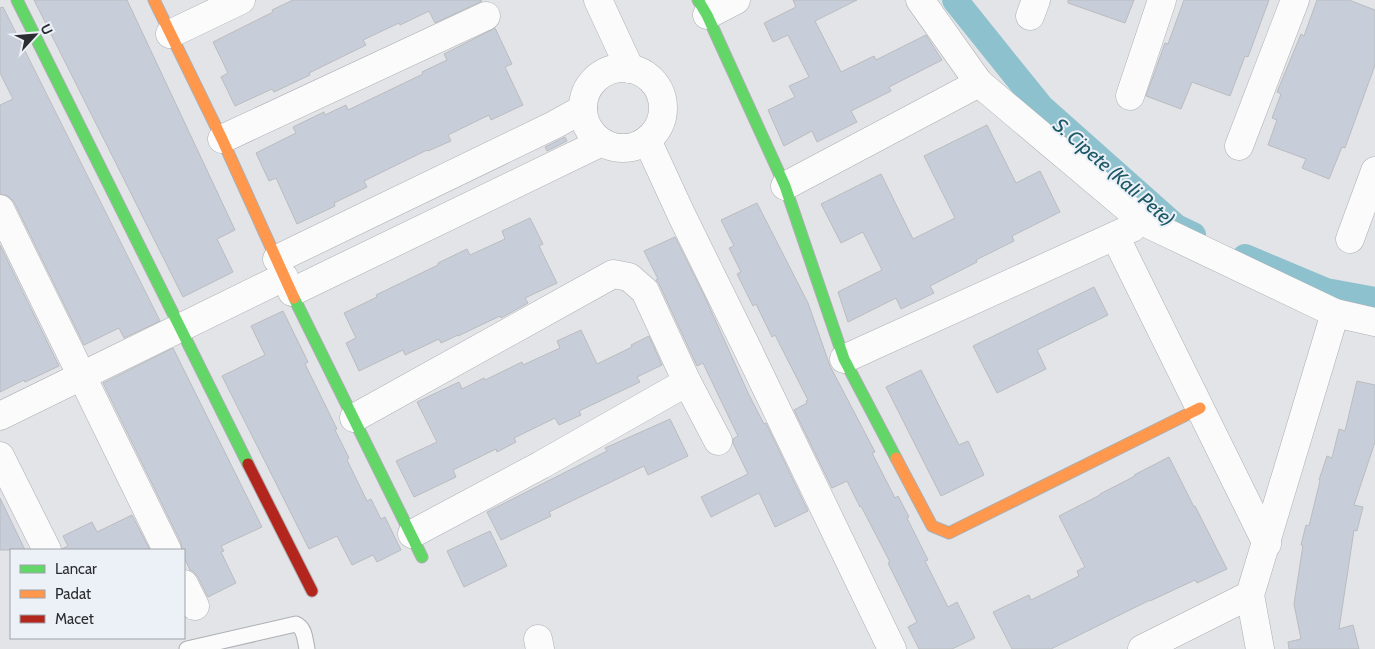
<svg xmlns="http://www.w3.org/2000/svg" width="1375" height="649" font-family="Cabin,sans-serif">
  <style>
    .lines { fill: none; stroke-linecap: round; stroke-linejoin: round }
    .canal { stroke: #8ec1ce; stroke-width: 26 }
    .building { fill: #c7cdd9; stroke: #babcbf }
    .lane-casing { stroke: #adafb2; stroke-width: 17 }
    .street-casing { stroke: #adafb2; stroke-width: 29 }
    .fast-casing { stroke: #adafb2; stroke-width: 13 }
    .slow-casing { stroke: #adafb2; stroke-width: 13 }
    .jam-casing { stroke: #adafb2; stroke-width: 13 }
    .lane { stroke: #fbfbfc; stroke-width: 15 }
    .street { stroke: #fbfbfc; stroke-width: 28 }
    .fast { stroke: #63d668; stroke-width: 11 }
    .slow { stroke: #ff974d; stroke-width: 11 }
    .jam { stroke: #b3261e; stroke-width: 11 }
    .labels { text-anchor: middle; stroke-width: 4; stroke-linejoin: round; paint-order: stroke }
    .water-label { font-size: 20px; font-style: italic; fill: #1c5865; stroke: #ecf1f8 }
  </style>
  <rect width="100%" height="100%" fill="#e2e4e8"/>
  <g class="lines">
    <g class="canal">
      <polyline points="955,0 1041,107 1176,227 1193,235"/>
      <polyline points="1245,257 1326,291 1375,300"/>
    </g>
  </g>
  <g class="building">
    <polygon points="34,0 127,0 235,230 217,239 233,272 183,297"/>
    <polygon points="293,0 481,0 482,1 435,23 429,11 400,25 399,23 363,40 366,45 309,73 310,75 274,92 272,89 235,106 221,77 228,73 213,42 273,12 272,10"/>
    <polygon points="793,0 857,0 815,21 841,72 874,56 876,60 926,35 942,60 889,87 891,91 851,111 857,122 817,142 812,131 784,146 768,110 795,97 789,86 809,77 788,35 773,42 764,23 796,7"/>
    <polygon points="1068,0 1134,0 1125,23 1068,3"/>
    <polygon points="1184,0 1269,0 1248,57 1245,56 1230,96 1192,82 1181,109 1146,96 1165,43 1168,44"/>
    <polygon points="1317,0 1349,0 1375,10 1375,65 1345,148 1342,147 1329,179 1302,168 1306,159 1268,145 1277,120 1272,118 1281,94 1277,92 1301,34 1304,36"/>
    <polygon points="3,7 160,321 124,338 119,328 84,345 14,202 8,196 0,194 0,105 13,99 0,73 0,8"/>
    <polygon points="495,28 512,64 505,67 523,105 491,120 489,115 448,135 451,141 428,151 427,150 364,181 367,187 334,203 335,206 297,224 276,178 269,181 256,153 296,133 293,127 324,112 325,115 346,105 348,110 423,74 422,72 447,60 444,54"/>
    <polygon points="987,125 1016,183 1040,171 1060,212 1012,236 1014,241 976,260 977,262 930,286 934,293 901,309 896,298 848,322 838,292 882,270 863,232 841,243 821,204 881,174 913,239 955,218 924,156"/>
    <polygon points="565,137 567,141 547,151 545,147"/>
    <polygon points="757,203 808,303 830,366 875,452 872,453 895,498 898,496 909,517 907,518 928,560 925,561 948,607 957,602 975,638 952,649 919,649 908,627 917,622 888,563 890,562 861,506 860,507 847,481 832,488 794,410 807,403 806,401 808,400 775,335 772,337 756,304 753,306 737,274 741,272 729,248 734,246 721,220"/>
    <polygon points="530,218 543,244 539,246 557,283 525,298 528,303 501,318 500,316 458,336 458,335 441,343 439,339 405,355 403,350 359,371 346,343 356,338 344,313 377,297 376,295 438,265 438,263 467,249 470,255 505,239 502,231"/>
    <polygon points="675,237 704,295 749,395 764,424 766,423 808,511 775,527 759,493 711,517 701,497 748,474 733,443 733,439 738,436 724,407 703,363 697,366 659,284 656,280 658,279 644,251"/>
    <polygon points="0,245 59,366 25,382 24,380 0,392"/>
    <polygon points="1094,287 1108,315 1037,350 1046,369 997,393 973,346"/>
    <polygon points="283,311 308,362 305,364 337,429 335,430 349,458 347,460 367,501 371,499 381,519 385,517 401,550 377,562 373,555 352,565 337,536 309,549 222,376 265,355 251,326"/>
    <polygon points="581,330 597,364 632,347 631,345 649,336 662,365 637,377 640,382 579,411 581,415 559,425 555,418 514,438 516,442 497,452 496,449 453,470 456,477 414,497 396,461 437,442 417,402 459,382 462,389 484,378 485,380 522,362 523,365 560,348 557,341"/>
    <polygon points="173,348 262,527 221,546 224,551 221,552 236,583 208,597 198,577 193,571 190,570 184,557 184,550 182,550 181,543 103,383"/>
    <polygon points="921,370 959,445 968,441 984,475 941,496 886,387"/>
    <polygon points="1357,381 1375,385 1375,442 1354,505 1363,507 1357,531 1354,530 1339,629 1353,625 1359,649 1289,649 1288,642 1301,639 1294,604 1303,545 1301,545 1306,525 1309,526 1320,481 1319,480 1327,456 1332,458 1339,429 1345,431"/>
    <polygon points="670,419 688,456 648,475 644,466 549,512 551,516 501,540 487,512 607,451 605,448"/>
    <polygon points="1169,457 1194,507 1195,506 1227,569 1197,583 1195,580 1150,601 1150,600 1051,649 1012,649 993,612 1029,595 1031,600 1079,576 1077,571 1085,567 1059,516 1100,495 1100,494 1135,476 1134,475"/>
    <polygon points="0,498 25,550 0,550"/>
    <polygon points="132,515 150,550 63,550 62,549 68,546 63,536 92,522 97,532"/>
    <polygon points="490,531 507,566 464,587 447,551"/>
  </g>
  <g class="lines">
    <defs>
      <path id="lane" d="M 187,649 L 296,624 C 305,628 305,640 307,649"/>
      <g id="street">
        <polyline points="598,0 630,69"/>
        <polyline points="920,0 979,83 1144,222 1335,313 1375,322"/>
        <polyline points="707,15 736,0"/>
        <polyline points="1030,16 1036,0"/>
        <polyline points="170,34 241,0"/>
        <circle cx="623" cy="108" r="40"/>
        <polyline points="1130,96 1162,0"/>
        <polyline points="222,139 486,16"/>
        <polyline points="647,140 682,216 747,348 892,649"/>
        <polyline points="1239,146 1295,0"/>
        <polyline points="785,186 979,83"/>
        <polyline points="0,209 167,550"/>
        <polyline points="1115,236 1267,544"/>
        <polyline points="1350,239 1375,171"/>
        <polyline points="277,259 554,125 583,109"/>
        <polyline points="292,292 602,142"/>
        <polyline points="844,359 1132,228"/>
        <polyline points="0,416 284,277"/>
        <polyline points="354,418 613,274 629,277 645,291 687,382 718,441"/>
        <polyline points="0,456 47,550"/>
        <polyline points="412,534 541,465 687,382"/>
        <polyline points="184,584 195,606"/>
        <polyline points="538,639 540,649"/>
        <polyline points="1142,649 1250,595"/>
        <polyline points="1260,649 1250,595 1335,313"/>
      </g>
      <g id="fast">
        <polyline points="17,0 248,464"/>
        <polyline points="698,0 707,15 785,186 844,359 896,458"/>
        <polyline points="294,298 422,557"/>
      </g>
      <g id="slow">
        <polyline points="154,0 222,139 294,298"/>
        <polyline points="896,458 932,526 949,533 1200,408"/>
      </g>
      <polyline id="jam" points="248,464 312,591"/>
    </defs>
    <use href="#lane" class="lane-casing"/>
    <use href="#street" class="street-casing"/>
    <use href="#fast" class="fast-casing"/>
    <use href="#slow" class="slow-casing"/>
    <use href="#jam" class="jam-casing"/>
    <use href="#lane" class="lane"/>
    <use href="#street" class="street"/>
    <use href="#fast" class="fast"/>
    <use href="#slow" class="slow"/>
    <use href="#jam" class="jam"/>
  </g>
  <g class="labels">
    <g class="water-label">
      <text transform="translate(1114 172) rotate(41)" y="7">S. Cipete (Kali Pete)</text>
    </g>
  </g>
  <rect x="10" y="549" width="175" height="90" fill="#ecf1f8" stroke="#9fa3a8"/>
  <rect x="20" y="565" width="25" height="8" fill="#63d668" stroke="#9fa3a8"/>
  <text x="55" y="574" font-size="15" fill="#2c2d30">Lancar</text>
  <rect x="20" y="590" width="25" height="8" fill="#ff974d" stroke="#9fa3a8"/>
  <text x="55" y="599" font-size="15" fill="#2c2d30">Padat</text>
  <rect x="20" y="615" width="25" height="8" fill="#b3261e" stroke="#9fa3a8"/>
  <text x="55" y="624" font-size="15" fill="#2c2d30">Macet</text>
  <g transform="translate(35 35) rotate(64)" stroke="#ecf1f8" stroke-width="4" paint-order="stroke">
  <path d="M0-4L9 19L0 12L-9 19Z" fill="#2c2d30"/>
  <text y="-8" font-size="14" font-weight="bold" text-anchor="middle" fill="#2c2d30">U</text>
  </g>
</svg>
